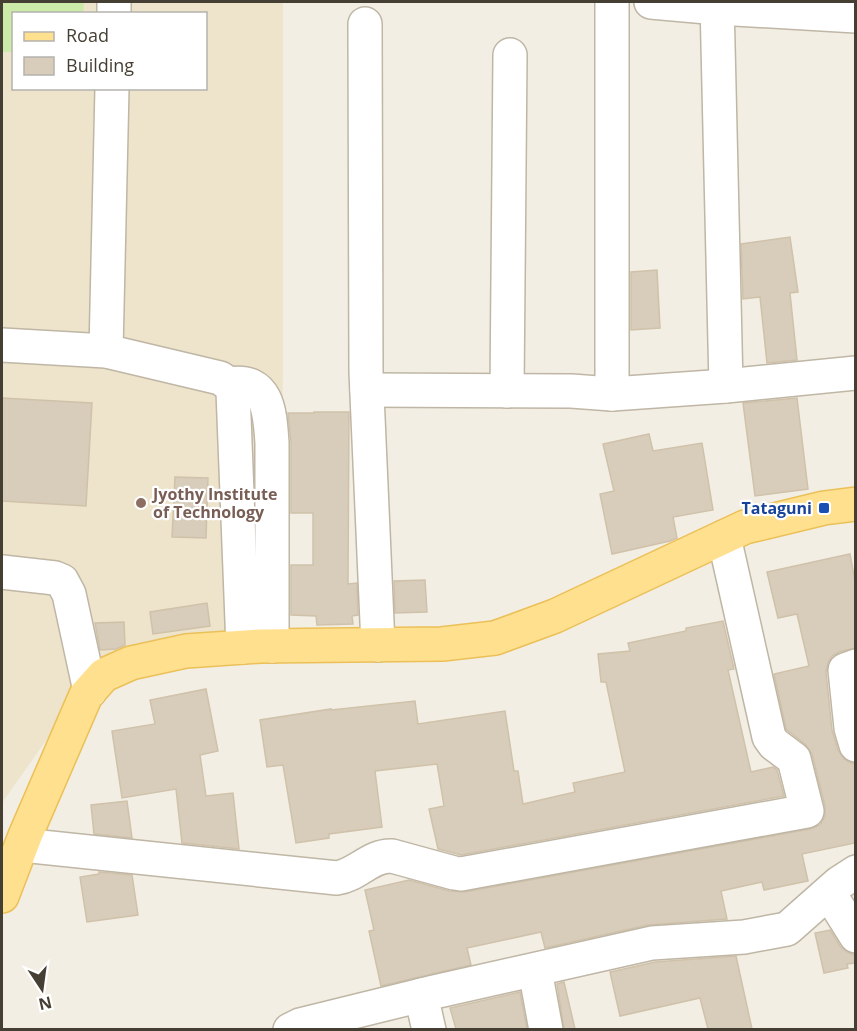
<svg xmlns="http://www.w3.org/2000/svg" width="857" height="1031" font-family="'Open Sans',sans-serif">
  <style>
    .education { fill: #ede4cb; fill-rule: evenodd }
    .green { fill: #cceaa8 }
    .building { fill: #d8ccba; stroke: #d0c2aa; stroke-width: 1.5 }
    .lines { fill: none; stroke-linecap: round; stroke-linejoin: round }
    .minor-casing { stroke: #bfb6a5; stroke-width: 36 }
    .major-casing { stroke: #ebc058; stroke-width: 36 }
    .minor { stroke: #fff; stroke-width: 33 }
    .major { stroke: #ffe08f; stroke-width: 33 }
    .education-dot { fill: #8d6e63; stroke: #fff; stroke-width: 2 }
    .transit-dot { fill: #1a4fb4; stroke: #fff; stroke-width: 2 }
    .labels { text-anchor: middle; stroke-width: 4.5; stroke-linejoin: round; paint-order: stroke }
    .education-label { font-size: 16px; font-weight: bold; fill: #785e54; stroke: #fff; text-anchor: start }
    .transit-label { font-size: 16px; font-weight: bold; fill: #164399; stroke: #fff; text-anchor: end }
  </style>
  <rect width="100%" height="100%" fill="#f3eee3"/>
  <path class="education" d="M 2,2 L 283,2 L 283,369 L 279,637 L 99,665 L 2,803 ZM 14,14 L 206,14 L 206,88 L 14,88 Z"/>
  <polygon class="green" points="2,2 84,2 83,13 14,14 13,52 2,52"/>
  <g class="building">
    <polygon points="790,237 798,292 790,293 797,360 767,363 760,297 743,299 741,244"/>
    <polygon points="657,270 660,328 631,330 631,272"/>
    <polygon points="2,398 92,403 86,506 2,501"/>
    <polygon points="797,398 808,489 755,496 743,403"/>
    <polygon points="314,412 349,412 348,584 357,583 358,615 352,616 353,624 317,625 316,616 291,615 291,565 313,565 313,513 291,513 291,442 288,413 314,413"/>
    <polygon points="649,434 653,451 702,443 713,510 673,517 677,538 670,541 612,554 600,494 614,491 603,444"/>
    <polygon points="175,477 208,478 206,538 172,537"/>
    <polygon points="850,554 855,581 855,648 839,652 832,656 828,663 826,672 832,730 838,750 844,759 851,763 855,763 855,843 802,854 808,881 764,890 762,882 721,891 727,919 648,925 545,948 541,932 467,948 471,965 381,986 369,931 374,930 365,890 409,880 449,891 464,892 810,829 820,825 825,816 825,806 812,754 805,744 786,729 774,674 809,666 797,614 778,618 767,572"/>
    <polygon points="425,580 427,612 395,613 394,581"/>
    <polygon points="207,603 210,626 153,634 150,612"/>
    <polygon points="723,621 734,669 728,670 751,772 773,767 777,770 784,796 461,855 438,849 429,809 444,806 437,764 375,771 382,827 329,834 329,838 296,843 283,765 267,767 260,720 331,709 331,710 415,701 418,724 505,711 514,771 518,771 523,804 575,792 573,783 625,772 606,682 601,682 598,654 630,651 628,643 686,631 686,628"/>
    <polygon points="124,622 125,645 116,649 100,650 95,623"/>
    <polygon points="206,689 218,751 200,755 206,796 233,793 239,849 182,843 176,789 122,798 112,731 155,724 150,700"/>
    <polygon points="127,801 132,838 94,834 91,805"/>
    <polygon points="99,872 132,875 138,915 87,922 80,877 99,874"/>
    <polygon points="830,930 840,946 847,952 855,955 855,963 847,964 848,968 824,973 815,933"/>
    <polygon points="736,956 752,1029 708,1029 700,998 620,1016 610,972 655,962"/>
    <polygon points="564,982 575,1029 564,1029 557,984"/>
    <polygon points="520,992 527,1029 456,1029 450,1008"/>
  </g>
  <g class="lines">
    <defs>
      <g id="minor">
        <polyline points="651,2 718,8 856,16"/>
        <polyline points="717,2 726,386"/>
        <polyline points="114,14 114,2"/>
        <polyline points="365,24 366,372 378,645"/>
        <polyline points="2,345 106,351 220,378 229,384 233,391 243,647"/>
        <polyline points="106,351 112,88"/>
        <path d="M 229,384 C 269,377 270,414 272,443 L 272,646"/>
        <polyline points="367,390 571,391 612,394 726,386 856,373"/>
        <polyline points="507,391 510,55"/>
        <polyline points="612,394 612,2"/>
        <polyline points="2,572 55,578 62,581 69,594 90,691"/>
        <polyline points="856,666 845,670 851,728 856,745"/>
        <path d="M 22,845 L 337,878 C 357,875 371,855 392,856 L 454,873 L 461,874 L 807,811 L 794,759 L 774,744 L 769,737 L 724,537"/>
        <polyline points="829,893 856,936"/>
        <polyline points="535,970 546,1030"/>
        <polyline points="421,995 429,1030"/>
        <polyline points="290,1030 300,1025 434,992 652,943 744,937 787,929 839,883 856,872"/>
      </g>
      <polyline id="major" points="2,896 25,836 86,695 104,675 131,663 186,651 260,646 442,644 495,638 555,616 745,527 824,508 856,504"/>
    </defs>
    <use href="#minor" class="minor-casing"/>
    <use href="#major" class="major-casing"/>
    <use href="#minor" class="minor"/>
    <use href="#major" class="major"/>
  </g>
  <circle class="education-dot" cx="141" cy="503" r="6"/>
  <rect class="transit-dot" x="818" y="502" width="12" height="12" rx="3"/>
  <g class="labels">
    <g class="education-label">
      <text x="153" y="500">Jyothy Institute<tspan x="153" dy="18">of Technology</tspan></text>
    </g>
    <g class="transit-label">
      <text x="812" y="514">Tataguni</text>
    </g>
  </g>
  <rect width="857" height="1031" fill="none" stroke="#453e33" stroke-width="6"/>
  <rect x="12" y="12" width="195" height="78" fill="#ffffff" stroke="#b5b2ad" stroke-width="1.5"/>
  <rect x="24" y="32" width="30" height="9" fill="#ffe08f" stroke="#b5b2ad" stroke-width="1.5"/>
  <text x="66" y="42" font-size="18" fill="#453e33">Road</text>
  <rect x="24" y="57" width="30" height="18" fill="#d8ccba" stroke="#b5b2ad" stroke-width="1.5"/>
  <text x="66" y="72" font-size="18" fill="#453e33">Building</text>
  <g transform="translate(42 989) rotate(167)" stroke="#ffffff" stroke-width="4.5" paint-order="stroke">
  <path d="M0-4.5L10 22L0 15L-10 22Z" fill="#453e33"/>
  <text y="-9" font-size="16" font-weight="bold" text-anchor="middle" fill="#453e33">N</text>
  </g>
</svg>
